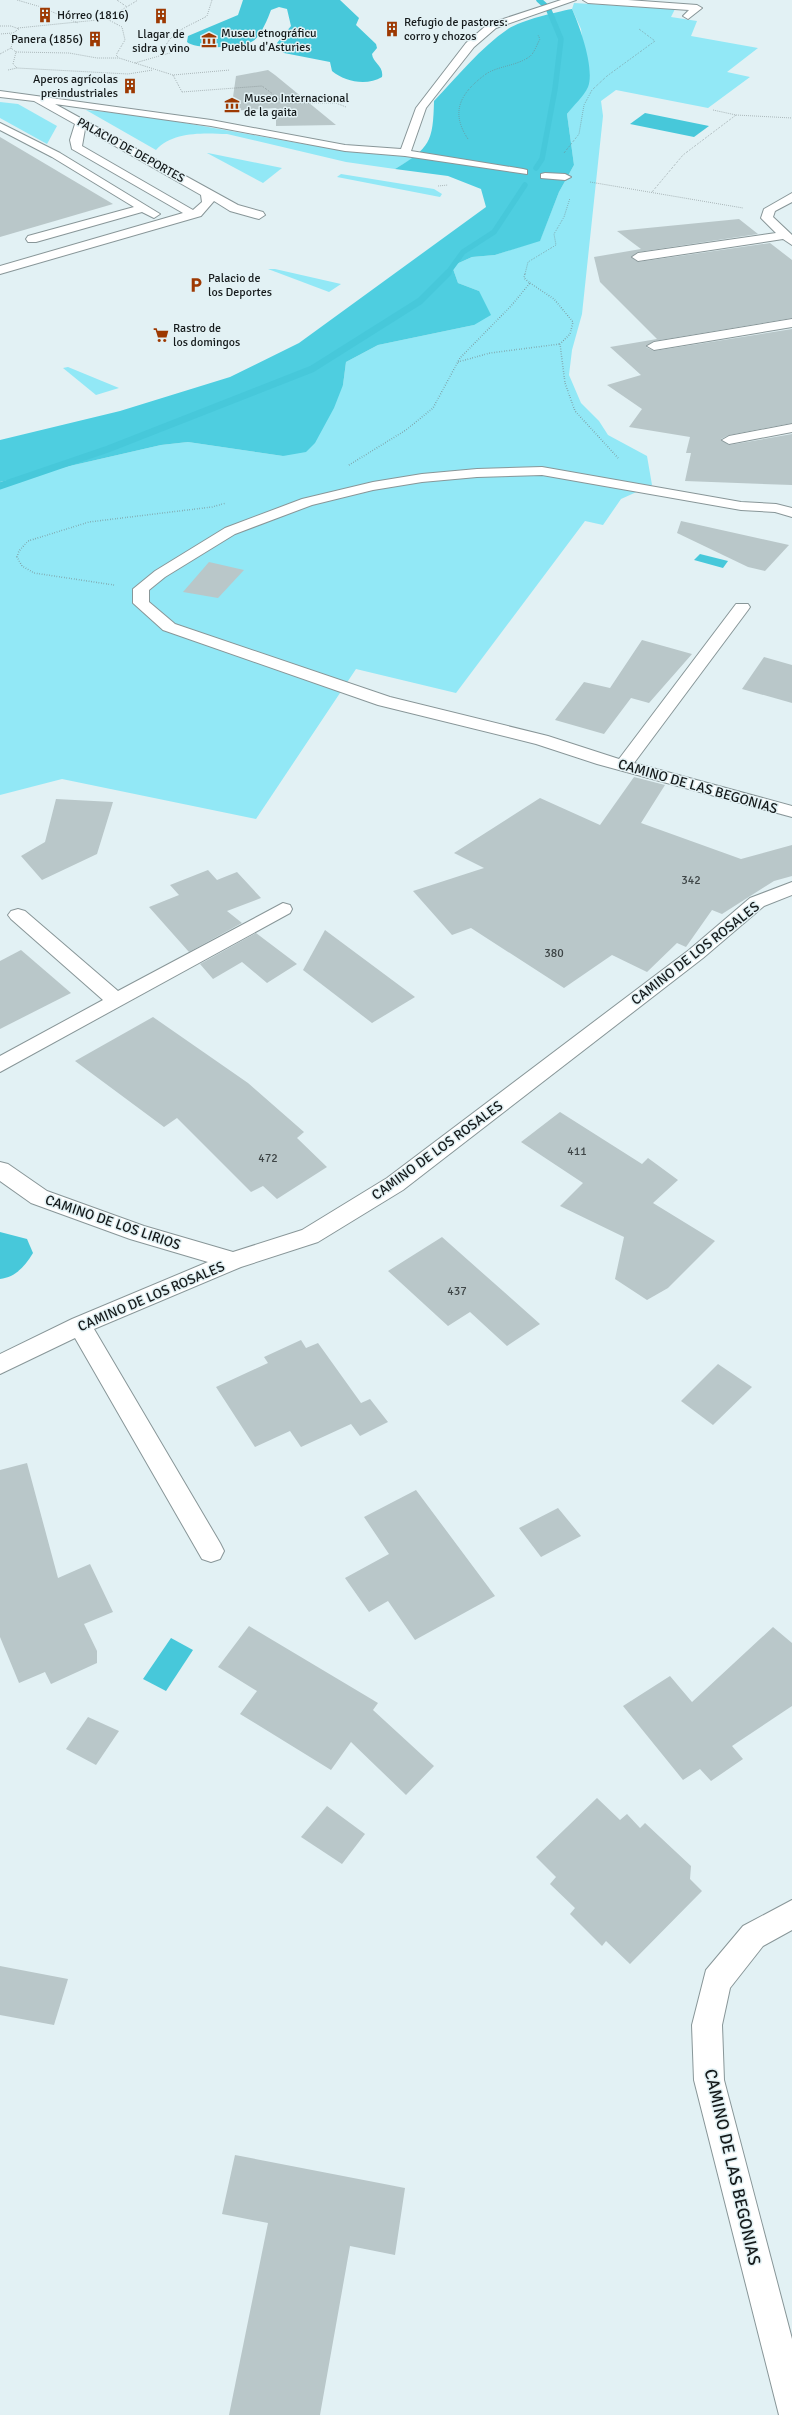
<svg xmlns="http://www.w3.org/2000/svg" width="792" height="2415" font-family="Signika,sans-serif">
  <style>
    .green { fill: #92e8f6 }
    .forest { fill: #4ecee0 }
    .water { fill: #47c8da }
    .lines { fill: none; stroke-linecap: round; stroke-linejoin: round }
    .stream-far1 { stroke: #47c8da; stroke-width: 5.5 }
    .stream { stroke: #47c8da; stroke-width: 7 }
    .building { fill: #b9c7c9 }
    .minor-casing { stroke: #889698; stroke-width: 2 }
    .path-far1 { stroke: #757f81; stroke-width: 1; stroke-dasharray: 0.5 1.5; stroke-linecap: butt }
    .path { stroke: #757f81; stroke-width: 1.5; stroke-dasharray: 0.5 2; stroke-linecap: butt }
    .minor { fill: #fff; fill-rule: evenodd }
    .labels { text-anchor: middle; stroke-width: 3; stroke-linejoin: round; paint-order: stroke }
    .far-poi-label { font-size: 12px; fill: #151a1b; stroke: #e2f1f4; text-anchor: start }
    .far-street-label { font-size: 12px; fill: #151a1b; stroke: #e2f1f4 }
    .number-label { font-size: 12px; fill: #3e4546 }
    .street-label { font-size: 14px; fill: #151a1b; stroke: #e2f1f4 }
    .near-street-label { font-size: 17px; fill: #151a1b; stroke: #e2f1f4 }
  </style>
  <rect width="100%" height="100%" fill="#e2f1f4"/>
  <g class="green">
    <polygon points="574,3 675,9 671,17 697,21 691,36 758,48 727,72 750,77 708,108 616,90 601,101 603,116 582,314 572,350 569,375 581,403 599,421 608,435 647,456 652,485 621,499 603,525 585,521 456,693 356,669 256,819 62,779 0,795 0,482 161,445 188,442 283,456 343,385 346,362 378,345 474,325 479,291 458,283 452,266 472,257 495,255 540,240 559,192 574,165 567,114 588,86 581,29 572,9"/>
    <polygon points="0,102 18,104 57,126 47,144 0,118"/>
    <path d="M 86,110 C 197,119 304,151 415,157 L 395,169 L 346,162 L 227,134 C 204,133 173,131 156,150 Z"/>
    <polygon points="207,153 208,153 282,168 263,183"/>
    <polygon points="341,174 434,189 442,194 440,197 337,177"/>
    <polygon points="268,269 275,269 341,284 329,292"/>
    <polygon points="68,367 119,388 96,395 63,368"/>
  </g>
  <path class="forest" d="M 572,9 C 580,27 595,69 588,87 C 584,96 573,106 567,114 L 574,165 L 559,192 L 540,241 L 495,255 L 472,257 L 452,266 L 458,283 L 479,291 L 491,315 L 474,325 L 378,345 L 346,362 L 343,385 L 334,408 L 315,443 L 306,452 L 283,456 L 188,442 L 161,445 L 0,482 L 0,440 L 120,411 L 230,377 L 299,343 L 486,207 L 481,189 L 448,176 L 395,169 C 430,148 433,142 434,101 C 457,77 480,48 508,29 C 522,20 556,12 572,9 Z"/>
  <g class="water">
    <path d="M 243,0 L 340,0 L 359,18 L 356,25 L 376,44 L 377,48 L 372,54 C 373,63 384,66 382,77 C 367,86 345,82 332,71 L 330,62 L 284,53 L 278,48 L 277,43 L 291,26 L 287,9 L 279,7 L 271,10 C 268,18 261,36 253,41 C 244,48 195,50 187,42 L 188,36 L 238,15 Z"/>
    <polygon points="645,113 709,126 694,137 630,124"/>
    <polygon points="700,554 728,561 723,568 694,560"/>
    <path d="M 0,1232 L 27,1239 L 33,1253 C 25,1266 16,1277 0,1279 Z"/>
    <polygon points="171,1638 193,1650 166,1691 143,1679"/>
  </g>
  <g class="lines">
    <g class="stream-far1">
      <polyline points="536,168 542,159 555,89 561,39 548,8 539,0"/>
      <polyline points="447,274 463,252 494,232 525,185"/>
    </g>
    <polyline class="stream" points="0,486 108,449 312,369 420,301 448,273"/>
  </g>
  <g class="building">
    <polygon points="268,70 275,75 336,125 276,126 276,108 231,111 236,76"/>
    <polygon points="0,137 113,204 0,237"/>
    <polygon points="739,219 758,234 638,252 631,257 638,262 770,243 792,260 792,318 654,341 646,347 654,351 792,329 792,423 729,435 721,439 729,445 792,434 792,485 685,481 691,453 686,453 690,437 629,427 642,409 607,385 641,375 610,347 657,339 600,282 594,257 641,249 617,231"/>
    <polygon points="681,521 789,545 765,571 748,567 677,533"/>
    <polygon points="209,562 244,570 218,598 183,592"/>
    <polygon points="642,640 692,654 649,703 631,698 604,734 555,720 584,682 610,688"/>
    <polygon points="764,657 792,665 792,703 742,689"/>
    <polygon points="634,777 665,785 641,823 741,859 792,845 792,876 774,881 722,914 712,910 686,947 677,943 647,972 612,955 564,988 471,928 452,935 413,891 484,868 454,853 540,798 600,825"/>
    <polygon points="56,799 113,802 97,854 42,880 21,856 45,842"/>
    <polygon points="208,870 217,880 237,872 261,898 227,911 242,923 189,952 149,907 179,895 170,885"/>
    <polygon points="325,930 415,997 372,1023 303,970"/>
    <polygon points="256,933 297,964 267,983 242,962 213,979 200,964"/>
    <polygon points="21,950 71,993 0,1029 0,961"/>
    <polygon points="153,1017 248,1083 304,1132 297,1138 327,1167 277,1199 263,1186 251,1192 177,1118 164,1127 75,1061"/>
    <polygon points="560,1112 642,1164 648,1158 678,1180 653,1203 715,1241 668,1288 647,1300 615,1279 624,1237 560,1206 583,1183 521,1142"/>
    <polygon points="442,1237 540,1324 507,1346 470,1312 448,1326 388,1271"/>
    <polygon points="301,1340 306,1348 318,1343 361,1403 370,1399 388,1422 360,1436 351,1424 301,1447 290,1431 255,1447 216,1387 268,1363 264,1357"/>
    <polygon points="718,1364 752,1387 713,1425 681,1401"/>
    <polygon points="27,1463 58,1578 90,1564 113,1612 84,1624 97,1651 97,1663 51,1684 45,1672 19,1683 0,1637 0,1470"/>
    <polygon points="416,1490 495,1596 415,1640 388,1601 369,1612 345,1578 389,1554 364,1517"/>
    <polygon points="558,1508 581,1536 541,1557 519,1528"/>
    <polygon points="249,1626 378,1703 373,1710 434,1766 406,1795 351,1742 331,1770 240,1714 257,1691 218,1667"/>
    <polygon points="773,1627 792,1643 792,1706 732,1746 743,1759 711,1781 700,1769 683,1780 623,1706 670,1676 692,1702"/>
    <polygon points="88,1717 119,1731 96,1765 66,1749"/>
    <polygon points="597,1798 620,1820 627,1814 640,1828 645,1823 691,1866 690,1879 702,1891 630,1964 606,1941 602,1946 570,1914 575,1908 550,1884 556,1877 536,1857"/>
    <polygon points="327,1806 365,1834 342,1864 301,1837"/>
    <polygon points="0,1966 68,1979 54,2025 0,2015"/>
    <polygon points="235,2155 405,2188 395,2255 350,2246 320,2415 229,2415 268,2223 222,2214"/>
  </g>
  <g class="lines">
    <defs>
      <g id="minor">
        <path d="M 561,0 L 576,0 L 496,28 L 474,47 L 426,108 L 411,151 L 523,169 L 527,170 L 527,174 L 405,156 L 345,151 L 211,126 L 55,104 L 238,205 L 263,212 L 265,215 L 259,219 L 255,218 L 230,211 L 214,201 L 201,216 L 0,274 L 0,266 L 183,213 L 72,149 L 70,140 L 75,124 L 34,101 L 0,97 L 0,91 L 211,120 L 345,145 L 401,149 L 416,108 L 466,43 L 488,24 ZM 85,129 L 201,195 L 202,202 L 193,210 L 82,146 Z"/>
        <polygon points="583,0 628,0 697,5 702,8 688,19 683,16 689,10 588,3"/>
        <polygon points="0,123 60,153 160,214 154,218 142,212 36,242 28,242 26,239 28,236 134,207 52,157 0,130"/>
        <polygon points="545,173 565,174 571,177 565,180 541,178 541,174"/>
        <polygon points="792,193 792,202 775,211 773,217 792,235 792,245 783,239 638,261 632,257 638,253 776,233 761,218 764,209"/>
        <polygon points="792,319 792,327 654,350 647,346 654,342"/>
        <polygon points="792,424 792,432 729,444 722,440 729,436"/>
        <polygon points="542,467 741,502 776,504 792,508 792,517 775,512 741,510 542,475 477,477 422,482 373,490 312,505 235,534 165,577 149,590 149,602 175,624 390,697 548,736 619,759 736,604 748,604 750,607 748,610 634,763 792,806 792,817 597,764 536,744 378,705 163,630 133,603 133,589 155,571 225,528 302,499 373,482 422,474 477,469"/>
        <polygon points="792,882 792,895 764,906 703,958 403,1190 318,1242 241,1267 94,1329 220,1543 224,1551 220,1559 211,1562 202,1559 75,1338 0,1374 0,1354 72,1319 208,1262 130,1239 31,1203 0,1181 0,1162 8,1164 47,1191 144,1226 233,1252 302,1230 387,1178 689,950 750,898"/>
        <polygon points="283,903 290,905 292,909 290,913 0,1072 0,1056 103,1000 11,919 8,915 11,911 18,909 25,911 118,991"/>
        <polygon points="792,1900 792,1930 763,1946 730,1988 722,2025 724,2080 792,2339 792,2415 779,2415 694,2080 692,2025 706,1970 743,1926"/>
      </g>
    </defs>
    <use href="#minor" class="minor-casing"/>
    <g class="path-far1">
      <polyline points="17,0 41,7 78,23"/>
      <polyline points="117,0 127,7"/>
      <polyline points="107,19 122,27 125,40 116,55 119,58 173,75 230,70"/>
      <polyline points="0,26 11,26 19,29 13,33 0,34"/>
      <polyline points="18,28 107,19 138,0"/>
      <polyline points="11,48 16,52 13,64 17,68"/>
      <polyline points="16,52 69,53 97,58 119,58"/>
      <polyline points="0,54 11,48 14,37 10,34"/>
      <path d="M 135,63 L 173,52 L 175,50 L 166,45 C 175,29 192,25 207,16 L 212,0"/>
      <polyline points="8,70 17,68 128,74 153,70"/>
      <polyline points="173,75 182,92"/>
      <polyline points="182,92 262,86 285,103 336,103 346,107"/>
      <polyline points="713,110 736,115 792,118"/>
      <path d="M 468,139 C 450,112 460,93 486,74 C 498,66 516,66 529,57 C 534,54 537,44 540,39 L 538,35"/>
      <polyline points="564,153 579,134 584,105 592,90 607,76 655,41 639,29"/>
      <polyline points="590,182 743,208"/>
      <polyline points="438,186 448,185"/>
      <polyline points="652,192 683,155 736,115"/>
      <polyline points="525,274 528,262 556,245 554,234 564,217 570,198"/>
    </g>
    <g class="path">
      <polyline points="530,283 554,299 573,322 570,334 560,344 565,383 575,411 619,459"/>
      <polyline points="458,362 490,353 560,344"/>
      <polyline points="349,465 406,430 433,408 460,358 511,306 530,283 524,278 525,273"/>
      <polyline points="114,585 34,573 22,566 17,557 19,551 28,541 89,522 212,507 226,503"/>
    </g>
    <use href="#minor" class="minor"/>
  </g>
  <defs>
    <symbol id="building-bare" viewBox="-9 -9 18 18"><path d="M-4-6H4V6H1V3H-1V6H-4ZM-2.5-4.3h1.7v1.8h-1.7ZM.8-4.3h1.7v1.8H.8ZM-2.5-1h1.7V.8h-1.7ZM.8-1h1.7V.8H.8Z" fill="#9d3902" stroke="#e2f1f4" stroke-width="2.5" paint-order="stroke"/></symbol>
    <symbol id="museum-bare" viewBox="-9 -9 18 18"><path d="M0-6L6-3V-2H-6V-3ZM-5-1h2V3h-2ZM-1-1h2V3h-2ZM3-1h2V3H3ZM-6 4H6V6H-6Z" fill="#9d3902" stroke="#e2f1f4" stroke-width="2.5" paint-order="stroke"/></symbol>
    <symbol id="parking-bare" viewBox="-9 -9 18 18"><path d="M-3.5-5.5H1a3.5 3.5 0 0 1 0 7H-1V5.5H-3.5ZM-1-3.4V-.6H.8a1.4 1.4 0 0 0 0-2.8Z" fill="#9d3902" stroke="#e2f1f4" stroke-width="2.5" paint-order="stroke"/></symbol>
    <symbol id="supermarket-bare" viewBox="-9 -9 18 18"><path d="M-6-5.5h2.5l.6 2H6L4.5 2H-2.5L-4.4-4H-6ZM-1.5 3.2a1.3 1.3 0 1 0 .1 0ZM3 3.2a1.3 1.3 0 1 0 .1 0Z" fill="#9d3902" stroke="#e2f1f4" stroke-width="2.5" paint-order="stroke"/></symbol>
  </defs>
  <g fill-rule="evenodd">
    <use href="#building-bare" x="34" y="4" width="22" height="22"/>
    <use href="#building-bare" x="150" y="5" width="22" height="22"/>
    <use href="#building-bare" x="381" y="18" width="22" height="22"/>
    <use href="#building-bare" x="84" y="28" width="22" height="22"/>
    <use href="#museum-bare" x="198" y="29" width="22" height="22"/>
    <use href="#building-bare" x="119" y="75" width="22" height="22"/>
    <use href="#museum-bare" x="221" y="94" width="22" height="22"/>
    <use href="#parking-bare" x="185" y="274" width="22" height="22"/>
    <use href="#supermarket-bare" x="150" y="324" width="22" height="22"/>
  </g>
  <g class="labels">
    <g class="far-poi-label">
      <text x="57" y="19">Hórreo (1816)</text>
      <text x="404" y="26">Refugio de pastores:<tspan x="404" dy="14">corro y chozos</tspan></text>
      <text x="221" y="37">Museu etnográficu<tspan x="221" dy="14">Pueblu d'Asturies</tspan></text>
      <text x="161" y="38" text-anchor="middle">Llagar de<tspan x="161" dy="14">sidra y vino</tspan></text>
      <text x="83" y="43" text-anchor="end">Panera (1856)</text>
      <text x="118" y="83" text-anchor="end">Aperos agrícolas<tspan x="118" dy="14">preindustriales</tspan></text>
      <text x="244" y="102">Museo Internacional<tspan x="244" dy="14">de la gaita</tspan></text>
      <text x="208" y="282">Palacio de<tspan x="208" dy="14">los Deportes</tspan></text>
      <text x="173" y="332">Rastro de<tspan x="173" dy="14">los domingos</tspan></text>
    </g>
    <g class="far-street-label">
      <text transform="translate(131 150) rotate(29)" y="4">PALACIO DE DEPORTES</text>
    </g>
    <g class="number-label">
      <text x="691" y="884">342</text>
      <text x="554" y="957">380</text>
      <text x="577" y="1155">411</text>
      <text x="268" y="1162">472</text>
      <text x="457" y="1295">437</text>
    </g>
    <g class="street-label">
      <text transform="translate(698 786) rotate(16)" y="5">CAMINO DE LAS BEGONIAS</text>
      <text transform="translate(695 953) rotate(-38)" y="5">CAMINO DE LOS ROSALES</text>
      <text transform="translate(437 1150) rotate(-36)" y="5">CAMINO DE LOS ROSALES</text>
      <text transform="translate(113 1222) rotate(19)" y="5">CAMINO DE LOS LIRIOS</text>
      <text transform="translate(151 1296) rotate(-23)" y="5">CAMINO DE LOS ROSALES</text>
    </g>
    <g class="near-street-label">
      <text transform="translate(733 2167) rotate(77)" y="6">CAMINO DE LAS BEGONIAS</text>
    </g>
  </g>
</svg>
